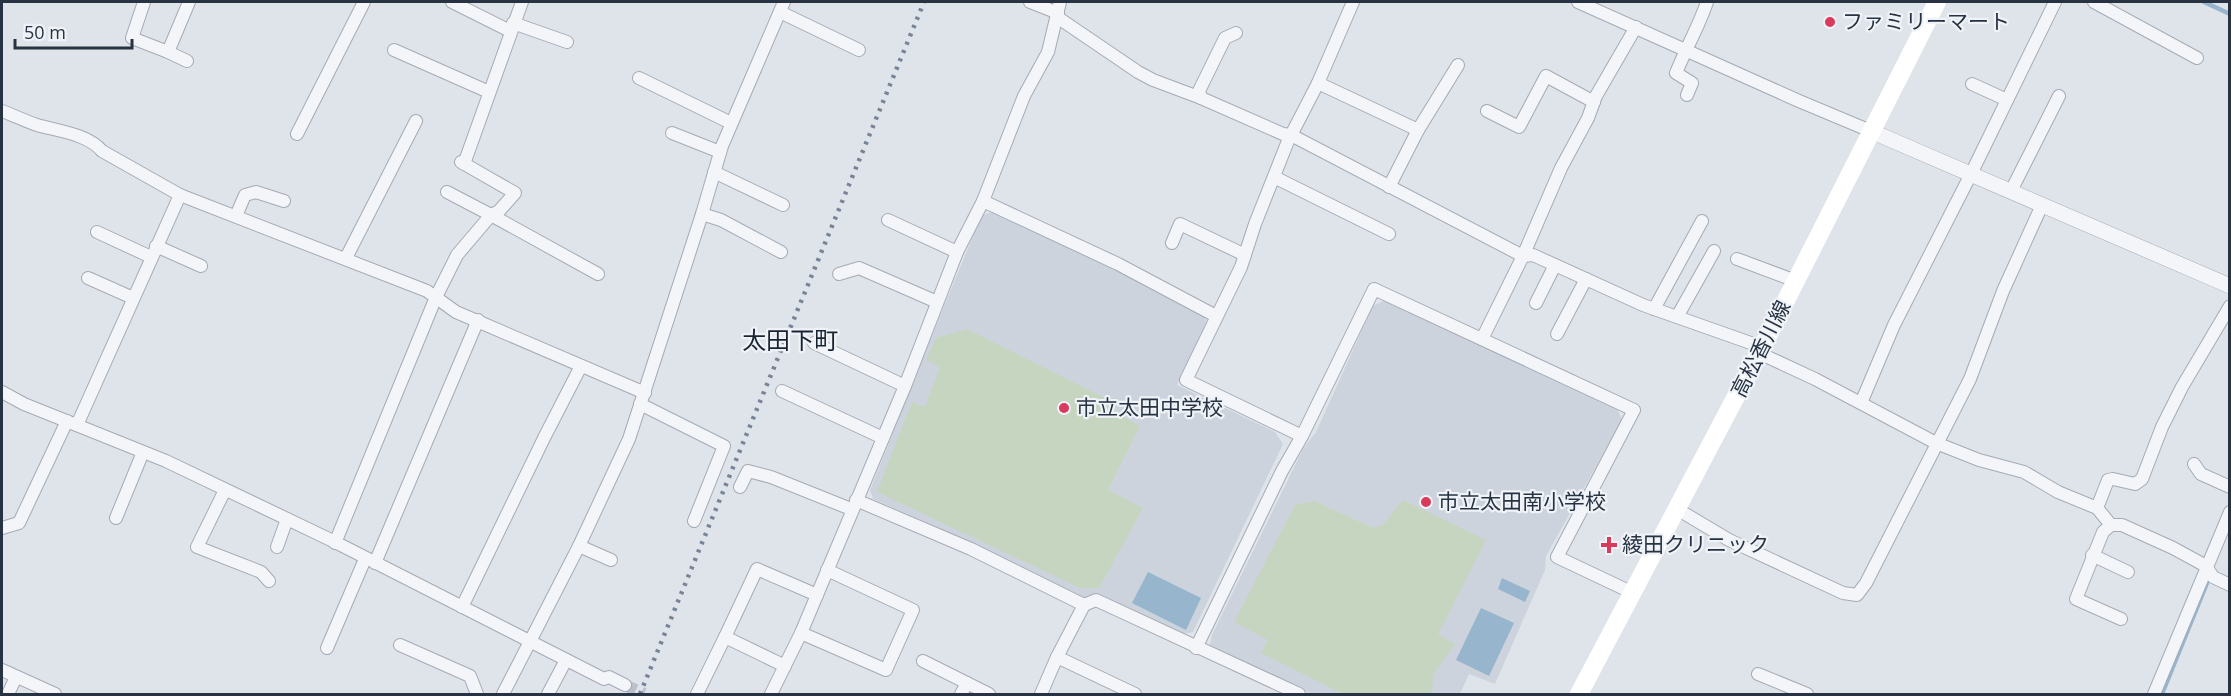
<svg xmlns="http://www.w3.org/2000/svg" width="2231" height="696" font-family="'Open Sans','Noto Sans JP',sans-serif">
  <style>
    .built { fill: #cdd3dc }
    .green { fill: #c6d5c0 }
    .water { fill: #97b5cd }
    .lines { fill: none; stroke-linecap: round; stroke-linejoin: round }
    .stream { stroke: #97b5cd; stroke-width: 4.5 }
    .minor-tunnel { stroke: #bac1c9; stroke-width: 12; stroke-dasharray: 12 6; stroke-linecap: butt }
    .minor-casing { stroke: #a4abb5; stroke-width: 14 }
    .tertiary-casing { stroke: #a4abb5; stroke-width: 16 }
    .minor { stroke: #f3f5f8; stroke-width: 12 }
    .tertiary { stroke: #f3f5f8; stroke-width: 15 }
    .secondary { stroke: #fff; stroke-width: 18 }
    .rail { stroke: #778495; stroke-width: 4.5; stroke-dasharray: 3 6; stroke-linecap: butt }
    .poi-dot { fill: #da3a5c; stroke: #eff3f7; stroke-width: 2 }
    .labels { text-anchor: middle; stroke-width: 4.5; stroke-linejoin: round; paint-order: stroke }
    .poi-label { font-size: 21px; fill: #273343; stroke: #eff3f7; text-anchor: start }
    .street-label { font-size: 21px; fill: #273343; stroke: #eff3f7 }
    .quarter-label { font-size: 24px; fill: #192433; stroke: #eff3f7 }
  </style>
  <rect width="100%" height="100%" fill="#dfe4ea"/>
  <g class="built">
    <polygon points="993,212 1115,269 1204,315 1207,324 1177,385 1275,432 1283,444 1193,632 1183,634 1084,599 973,543 873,499 870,490 944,306 982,215"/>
    <polygon points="1385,300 1617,409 1622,420 1546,556 1545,570 1495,684 1469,674 1460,694 1311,694 1210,645 1212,635 1303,449 1316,432 1373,306"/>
  </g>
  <g class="green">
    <polygon points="967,329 1117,404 1114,412 1140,426 1108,490 1143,508 1099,588 1080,588 877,492 912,402 925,407 940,367 926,360 936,338"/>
    <polygon points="1403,500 1486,540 1438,634 1455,644 1433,674 1432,694 1343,694 1261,653 1268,640 1234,622 1295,505 1314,501 1373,528 1383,525"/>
  </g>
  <g class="water">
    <polygon points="1148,572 1201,598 1186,630 1132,603"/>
    <polygon points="1502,578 1530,591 1525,602 1498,589"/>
    <polygon points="1481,608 1514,623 1489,676 1456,660"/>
  </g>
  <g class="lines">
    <g class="stream">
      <polyline points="2204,2 2230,14"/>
      <polyline points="2162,694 2207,583"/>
    </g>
    <polyline class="minor-tunnel" points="625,685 644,694"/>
    <defs>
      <g id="minor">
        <polyline points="144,2 132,38 168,52"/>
        <polyline points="452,2 510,31"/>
        <polyline points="1030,2 1058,13"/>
        <polyline points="1578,2 1799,101 1873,132"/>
        <polyline points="2094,2 2197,58"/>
        <polyline points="780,12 859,50"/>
        <polyline points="1057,17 1138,72 1153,80 1201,98"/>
        <polyline points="513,23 567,42"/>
        <polyline points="1636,27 1596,96 1588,118 1561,168 1523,256 1533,255 1643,305 1762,347"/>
        <polyline points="1236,33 1225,38 1199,91 1201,98 1283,134 1291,135 1523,256 1482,339"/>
        <polyline points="394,50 489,92"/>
        <polyline points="187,61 168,52 189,2"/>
        <polyline points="639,78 731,123"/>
        <polyline points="1318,83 1418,130 1458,65"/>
        <polyline points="1972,84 2007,100"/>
        <path d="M 1687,95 L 1692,83 L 1676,73 C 1686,48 1699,26 1707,2"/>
        <path d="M 2,111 C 13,115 25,121 37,125 C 58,131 88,134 102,151 L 180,195"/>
        <polyline points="1487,111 1519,127 1546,76 1594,102"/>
        <polyline points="672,133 720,152"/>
        <polyline points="297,134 364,2"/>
        <polyline points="464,164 522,2"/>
        <polyline points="714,172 783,205"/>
        <polyline points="1274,177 1389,234"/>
        <polyline points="1389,187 1418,130"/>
        <polyline points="2011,191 2059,96"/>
        <polyline points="447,192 491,215 499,211 515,193 461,162"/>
        <polyline points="983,201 1118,264 1216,316"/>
        <polyline points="702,214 721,220 781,252"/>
        <polyline points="236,216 245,195 256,192 284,201"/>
        <polyline points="888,220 957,252"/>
        <polyline points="97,232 151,257"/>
        <polyline points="1172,243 1180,224 1245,255"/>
        <polyline points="156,246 201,266"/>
        <polyline points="346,258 416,121"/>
        <polyline points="1737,259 1796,281"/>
        <polyline points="839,274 859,268 937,302"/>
        <polyline points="88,278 133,298"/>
        <polyline points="1536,303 1555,265"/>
        <polyline points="1654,309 1702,221"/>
        <polyline points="1677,317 1714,251"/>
        <polyline points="1557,334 1586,279"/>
        <polyline points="814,343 905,386"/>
        <polyline points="1759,353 1815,379 1936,443 1979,460 2024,472 2058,492 2097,508"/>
        <polyline points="782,391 883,438"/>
        <polyline points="2,392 24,404 166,461 331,540 604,679 609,677 625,685"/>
        <polyline points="1861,403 1894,325 1971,174 2055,2"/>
        <polyline points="640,404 724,446 694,521"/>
        <polyline points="77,425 180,195 427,291 456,312 645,393"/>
        <polyline points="1302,436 1186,380 1241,267 1255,224 1288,141 1318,83 1353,2"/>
        <polyline points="2194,464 2201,474 2230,487"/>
        <polyline points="740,487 748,471 771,477 851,509"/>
        <polyline points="225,490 197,547 261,572 269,581"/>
        <polyline points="856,500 971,549 1084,605 1057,657 1041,694"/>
        <polyline points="1677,509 1729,540 1843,593 1857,595 1866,583 1970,379 2003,291 2042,205"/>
        <polyline points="116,518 143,452"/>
        <polyline points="2111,525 2097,508 2108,480 2113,479 2135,484 2142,479 2162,427 2182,387 2230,306"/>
        <polyline points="2,528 19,523 67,421"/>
        <polyline points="335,543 436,297 457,255 491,215 598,274"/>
        <polyline points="579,546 611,560"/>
        <polyline points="277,547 287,519"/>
        <polyline points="2092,555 2128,572"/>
        <polyline points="375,563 478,320"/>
        <polyline points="1084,605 1096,600 1299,694"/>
        <polyline points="462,607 544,438 581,366"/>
        <polyline points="2121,619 2076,599 2103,532 2111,525 2122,525 2173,548 2206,566 2213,577 2230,585"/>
        <polyline points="801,633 886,670 913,610 827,570"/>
        <polyline points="400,645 470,676 477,694"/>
        <polyline points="327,648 365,559"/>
        <polyline points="1196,648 1282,471 1302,436 1374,289 1634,410 1557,557 1633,593"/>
        <polyline points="1057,657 1135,694"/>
        <polyline points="923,661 989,694"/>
        <polyline points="785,666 725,637 757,569 817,595"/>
        <polyline points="2,670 55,694"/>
        <polyline points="1758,674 1807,694"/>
        <polyline points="8,694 16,677"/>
        <polyline points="503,694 579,546 629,439 702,214 722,146 784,2"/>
        <polyline points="548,694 566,660"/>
        <polyline points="697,694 725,637"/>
        <polyline points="771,694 801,633 905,386 957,252 983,201 1024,96 1048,52 1060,2"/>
        <polyline points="961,694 967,683"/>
        <polyline points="2154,694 2230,512"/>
      </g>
      <polyline id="tertiary" points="1873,132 2230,286"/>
    </defs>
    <use href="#minor" class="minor-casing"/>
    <use href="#tertiary" class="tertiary-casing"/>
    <use href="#minor" class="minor"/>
    <use href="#tertiary" class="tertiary"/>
    <polyline class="secondary" points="1579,694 1770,332 1937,2"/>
    <polyline class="rail" points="640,694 924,2"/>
  </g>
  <g class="poi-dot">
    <circle cx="1830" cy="22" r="6"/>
    <circle cx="1064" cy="408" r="6"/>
    <circle cx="1426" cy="502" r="6"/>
    <path d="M1606 536h6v6h6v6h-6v6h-6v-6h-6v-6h6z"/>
  </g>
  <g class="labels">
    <g class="poi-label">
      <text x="1842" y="29">ファミリーマート</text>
      <text x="1076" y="415">市立太田中学校</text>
      <text x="1438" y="509">市立太田南小学校</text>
      <text x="1622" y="552">綾田クリニック</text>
    </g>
    <g class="street-label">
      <text transform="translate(1761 349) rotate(-63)" y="7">高松香川線</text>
    </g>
    <g class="quarter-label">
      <text x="790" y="349">太田下町</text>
    </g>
  </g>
  <rect width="2231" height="696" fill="none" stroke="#273343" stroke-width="6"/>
  <path d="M15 39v9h117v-9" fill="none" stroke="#273343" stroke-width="3"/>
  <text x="24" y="39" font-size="18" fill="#273343" stroke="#eff3f7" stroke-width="4.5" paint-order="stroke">50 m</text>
</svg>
